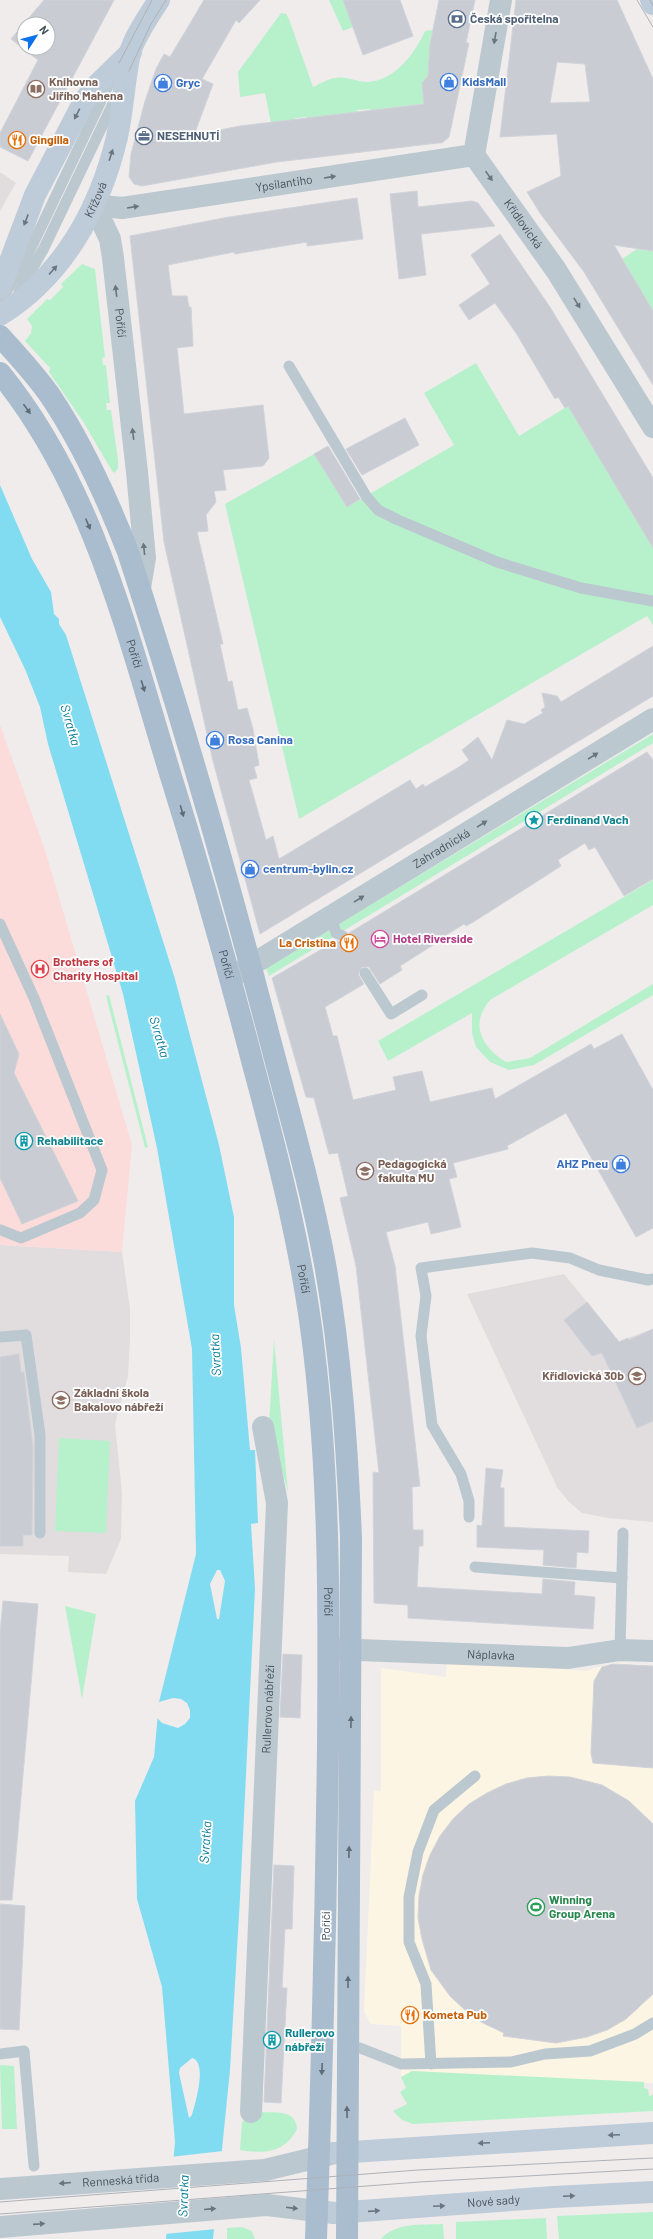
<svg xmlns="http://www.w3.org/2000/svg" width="653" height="2239" font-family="Barlow,sans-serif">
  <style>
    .commercial { fill: #fdf5e3 }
    .education { fill: #e1ddde }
    .medical { fill: #fcdcda }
    .green { fill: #b7f1cc }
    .water { fill: #81dcf1; fill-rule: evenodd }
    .pier { fill: #f0ecec }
    .building { fill: #c9ccd2; stroke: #d0d3d9; fill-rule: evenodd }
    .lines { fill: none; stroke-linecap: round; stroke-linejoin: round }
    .lane { stroke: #bcc8d0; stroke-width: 11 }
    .street { stroke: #bcc8d0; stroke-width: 22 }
    .secondary { stroke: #becbd8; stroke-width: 22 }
    .primary { stroke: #aabdce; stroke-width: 22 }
    .tram { stroke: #aeb2b8; stroke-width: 1 }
    .oneway { fill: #68757e }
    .oneway2 { fill: #697680 }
    .oneway3 { fill: #5e6c78 }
    .labels { text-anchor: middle; stroke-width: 3.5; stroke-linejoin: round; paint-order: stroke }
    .service-label { font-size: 12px; font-weight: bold; fill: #4e5e75; stroke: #fff; text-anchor: start }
    .education-label { font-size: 12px; font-weight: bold; fill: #785e54; stroke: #fff; text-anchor: start }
    .shop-label { font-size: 12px; font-weight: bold; fill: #366cbe; stroke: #fff; text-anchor: start }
    .food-label { font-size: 12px; font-weight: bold; fill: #c56008; stroke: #fff; text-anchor: start }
    .street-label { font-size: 12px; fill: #44515b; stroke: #fff }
    .culture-label { font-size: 12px; font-weight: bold; fill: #0d838f; stroke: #fff; text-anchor: start }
    .hotel-label { font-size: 12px; font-weight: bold; fill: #b23c85; stroke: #fff; text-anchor: start }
    .health-label { font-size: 12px; font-weight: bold; fill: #be3a42; stroke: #fff; text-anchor: start }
    .leisure-label { font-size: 12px; font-weight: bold; fill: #27864d; stroke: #fff; text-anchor: start }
    .water-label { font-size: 13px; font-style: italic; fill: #057c98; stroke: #fff }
  </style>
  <rect width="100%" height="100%" fill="#f0ecec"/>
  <polygon class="commercial" points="447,1660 586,1671 613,1663 653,1665 653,2083 412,2071 401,2077 401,2026 371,2024 364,2012 374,1791 381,1791 381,1668 446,1677"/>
  <g class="education">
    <polygon points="0,172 16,183 0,211"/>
    <polygon points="0,1245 122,1252 130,1308 130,1340 128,1376 115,1424 122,1493 121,1539 106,1574 68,1572 69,1556 0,1554"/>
    <polygon points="564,1274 619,1341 653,1329 653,1522 608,1518 582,1513 568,1501 557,1487 467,1294"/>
  </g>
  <polygon class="medical" points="0,725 45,850 132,1145 122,1252 0,1245"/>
  <g class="green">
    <polygon points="329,0 343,0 353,27 343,31"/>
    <path d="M 281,13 L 286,14 L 289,19 L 313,87 C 320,84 329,78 336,78 C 347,76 357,82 367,82 C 395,81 415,53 425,31 L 433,30 L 431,36 L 428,76 L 422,84 L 428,103 L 379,109 L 371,116 L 370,109 L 357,110 L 358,118 C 341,109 325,118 308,124 L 306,117 L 295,118 L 295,125 L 271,123 L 265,93 L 240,97 L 238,72 Z"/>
    <polygon points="637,249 653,251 653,311 622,259"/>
    <polygon points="82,264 95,269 105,357 102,358 103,365 106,365 110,403 106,403 107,410 111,410 118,460 118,468 115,473 112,471 84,423 49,372 50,368 25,341 31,333 32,326 27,319 47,299 50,300 63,287 61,284"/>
    <polygon points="476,363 519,436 568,406 653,547 653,625 647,616 299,819 225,504 314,454 347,507 454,445 424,393"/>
    <polygon points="653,734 653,743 269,976 266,968"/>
    <path d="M 653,880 L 653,905 L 490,1000 C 469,1025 482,1047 506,1062 L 530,1058 L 653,984 L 653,995 L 534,1065 L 509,1070 L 490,1062 L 476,1047 L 472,1033 L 472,1013 L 388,1061 L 378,1041 Z"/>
    <polygon points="109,995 148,1147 145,1148 106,996"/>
    <polygon points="274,1339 288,1492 269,1425"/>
    <polygon points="59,1438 110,1441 106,1533 55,1531"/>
    <polygon points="65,1606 96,1614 82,1699"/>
    <polygon points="0,2065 14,2066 17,2129 2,2129"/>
    <polygon points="412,2071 644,2082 644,2088 648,2089 649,2096 653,2095 653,2111 413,2124 402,2120 393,2111 407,2104 400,2092 406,2088 401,2077"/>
    <path d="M 260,2112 C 275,2113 296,2109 297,2129 C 285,2153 264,2154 240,2150 L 242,2122 Z"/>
    <polygon points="653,2212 653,2239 559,2239 557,2216"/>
    <polygon points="546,2218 547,2239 456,2239 456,2222"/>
    <path d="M 443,2224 L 444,2239 L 381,2239 C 395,2222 423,2225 443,2224 Z"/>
    <polygon points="242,2227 252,2231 255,2239 227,2239 227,2228"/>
  </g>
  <path class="water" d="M 0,485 L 32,559 L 51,592 L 54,614 L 59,619 L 59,624 L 66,635 L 175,979 L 219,1145 L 234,1217 L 234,1305 L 241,1348 L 250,1450 L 255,1450 L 258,1523 L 251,1524 L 255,1589 L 240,1898 L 230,2070 L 213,2239 L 166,2239 L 175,2142 L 162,1987 L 137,1899 L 135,1801 L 154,1757 L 159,1702 L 196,1554 L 192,1349 L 157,1148 L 123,994 L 48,744 L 40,707 L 25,669 L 0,617 ZM 217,1570 L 220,1570 L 225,1581 L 219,1619 L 217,1619 L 210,1584 ZM 192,2058 C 208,2062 195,2104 192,2115 L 189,2118 L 179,2073 L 180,2068 Z"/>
  <g class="pier">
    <polygon points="173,1698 181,1699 187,1703 190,1710 190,1718 185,1724 178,1728 162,1723 156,1717 159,1702"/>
    <polygon points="223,2151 216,2229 165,2234 170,2157"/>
  </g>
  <g class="building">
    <path d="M 44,0 L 114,0 L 28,161 L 0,147 L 0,133 L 38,60 L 11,39 ZM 24,24 L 48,24 L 48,48 L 24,48 Z"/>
    <polygon points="204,0 260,0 239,23 236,20 202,79 213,84 194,135 240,126 424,104 422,83 428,76 430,44 439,0 475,0 466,43 469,43 449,137 442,143 438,143 277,162 142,186 134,184 129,177 131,154 145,101 156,69 164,54 170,57"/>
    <polygon points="343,0 400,0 413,36 363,55"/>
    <path d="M 516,0 L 617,0 L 653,79 L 653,251 L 614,245 L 653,311 L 653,385 L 584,272 L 540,213 L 527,192 L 561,176 L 557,134 L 500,137 ZM 557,62 L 585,64 L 590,102 L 550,103 Z"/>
    <polygon points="417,191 418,207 472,201 478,203 495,226 421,234 426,275 399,279 390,194"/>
    <polygon points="357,198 363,239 307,246 307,242 235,254 234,252 168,265 172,296 187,296 189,307 191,307 193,346 177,348 184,414 263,405 269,458 263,466 223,470 226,490 214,491 216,502 206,515 208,531 197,532 223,644 220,644 228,682 232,681 238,710 247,708 253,729 259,765 254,767 257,778 249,780 266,840 273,836 279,859 410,780 416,789 423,784 425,787 459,767 469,760 462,750 478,737 492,760 507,720 524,724 543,713 541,710 545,707 542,693 557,696 561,702 653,646 653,696 260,934 213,761 164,542 130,236 229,217"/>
    <polygon points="500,234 550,307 653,478 653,548 568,406 565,408 558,397 555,399 516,333 495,303 469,320 459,305 490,284 471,255"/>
    <polygon points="405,418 419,445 362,475 346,449"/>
    <polygon points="328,446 360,499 347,507 314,454"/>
    <polygon points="647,752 653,760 653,879 624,896 595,847 589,850 585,843 558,860 561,866 475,921 466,926 464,924 432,944 433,945 400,966 402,970 380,984 369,967 362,967 358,974 364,984 325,1007 333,1036 337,1036 353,1100 396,1090 393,1077 422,1071 430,1102 492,1088 495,1099 591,1044 594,1049 622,1034 653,1090 653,1228 636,1237 566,1113 507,1146 508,1149 453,1163 457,1177 449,1179 461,1227 431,1234 428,1222 386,1232 395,1266 420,1486 412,1487 413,1530 423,1530 423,1546 419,1546 417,1587 542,1594 543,1579 575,1582 574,1595 595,1597 593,1629 408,1618 408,1605 374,1603 373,1472 379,1473 356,1266 340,1198 348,1196 338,1153 329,1154 314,1098 306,1097 272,978 336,941 347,942 350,938 349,933"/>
    <polygon points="0,1014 19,1054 14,1073 78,1201 22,1224 0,1178"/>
    <polygon points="587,1302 619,1342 628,1338 629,1340 653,1329 653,1421 637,1428 602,1353 592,1356 564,1320"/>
    <polygon points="19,1354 21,1372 24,1372 33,1448 32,1535 23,1535 23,1546 0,1546 0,1357"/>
    <polygon points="486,1468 503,1470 500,1488 504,1488 504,1527 589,1531 588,1553 577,1552 576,1568 543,1565 544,1550 477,1547 477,1525 482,1526"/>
    <polygon points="3,1601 38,1604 12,1900 0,1900 0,1633"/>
    <polygon points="283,1654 302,1655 300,1718 280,1717"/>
    <polygon points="613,1664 653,1666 653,1768 593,1763 591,1753 594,1681 602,1667"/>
    <polygon points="548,1776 570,1777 602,1785 629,1801 653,1824 653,1994 626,2019 607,2030 587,2037 556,2043 503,2036 504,2033 483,2023 466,2011 450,1996 431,1970 422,1939 418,1918 419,1896 423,1875 430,1855 440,1836 453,1819 469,1804 487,1793 506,1784 527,1778"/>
    <polygon points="274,1865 294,1866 292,1929 285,1929 282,1988 287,1988 281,2103 264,2102"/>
    <polygon points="0,1904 25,1906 19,2030 0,2029"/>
  </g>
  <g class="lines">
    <g class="lane">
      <polyline points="19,292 44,248 118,93"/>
      <polyline points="0,301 22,267 111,80"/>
      <polyline points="289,366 366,496 378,510 398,520 497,562 581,588 653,601"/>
      <polyline points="331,917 336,933 343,936"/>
      <polyline points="0,924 34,998 102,1170 94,1200 80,1213 21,1238 1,1230"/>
      <polyline points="365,973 391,1014 422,995"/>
      <polyline points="0,1337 26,1335 40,1435 40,1533"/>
      <polyline points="469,1517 469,1501 461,1474 432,1425 421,1336 426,1296 421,1268 532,1253 570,1258 599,1270 648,1280 653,1279"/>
      <polyline points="475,1567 622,1578"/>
      <polyline points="620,1650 623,1533"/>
      <polyline points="347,2048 360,2048 401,2064 511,2062 545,2054 590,2051 635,2034 653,2023"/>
      <polyline points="0,2054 24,2051 34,2166"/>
      <polyline points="431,2064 426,1984 409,1942 409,1897 418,1852 434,1810 475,1776"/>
    </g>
    <g class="street">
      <path id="s1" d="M 501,0 L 474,155 L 556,270 L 653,427"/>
      <path id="s2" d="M 94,205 L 110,239 L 113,258 L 137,472 L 145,558 L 140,588"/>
      <path id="s3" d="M 94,205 L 122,208 L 474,155"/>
      <path id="s4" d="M 230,978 L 653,719"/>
      <path id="s5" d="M 332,1649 L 568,1658 L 620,1650 L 653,1651"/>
      <path id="s6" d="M 251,2112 L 277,1503 L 263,1427"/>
      <path id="s7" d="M 0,2189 L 265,2170 L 335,2153"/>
      <polyline points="0,2227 267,2205 334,2213"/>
    </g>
    <g class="secondary">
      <polyline points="651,0 653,4"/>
      <polyline points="0,288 35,195 83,103 93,89 131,52"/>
      <path id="s8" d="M 0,315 C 63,276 100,209 117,137 C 123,110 124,81 130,53 C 134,37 150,14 159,0"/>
      <polyline points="335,2153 653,2133"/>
      <path id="s9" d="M 334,2213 L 554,2197 L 653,2192"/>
    </g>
    <g class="primary">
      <path d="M 0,336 C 17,355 36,375 51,397 C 83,445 107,498 128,552 C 180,711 227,874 269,1036 C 289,1112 311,1187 325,1264 C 341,1354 347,1446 351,1538 L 347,2239"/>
      <path id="s10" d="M 0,373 C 93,487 127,633 169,770 C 200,869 228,968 254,1068 C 279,1161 303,1255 314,1351 C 330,1483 329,1614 328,1746 C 326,1911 322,2075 316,2239"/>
    </g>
    <g class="tram">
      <polyline points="637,0 653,27"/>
      <polyline points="650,0 653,6"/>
      <polyline points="119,63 152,0"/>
      <polyline points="129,71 151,24 166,0"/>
      <polyline points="0,2202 418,2170 653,2158"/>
      <polyline points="0,2214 419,2182 653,2169"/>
    </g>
  </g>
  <defs><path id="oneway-solid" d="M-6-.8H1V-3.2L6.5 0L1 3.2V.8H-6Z"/></defs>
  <g class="oneway">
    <use href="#oneway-solid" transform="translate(495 38) rotate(100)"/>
    <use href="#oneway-solid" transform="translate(489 176) rotate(55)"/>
    <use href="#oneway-solid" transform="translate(330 177) rotate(-9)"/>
    <use href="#oneway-solid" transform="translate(133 207) rotate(-9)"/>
    <use href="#oneway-solid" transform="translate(116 291) rotate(-97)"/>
    <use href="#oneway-solid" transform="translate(577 303) rotate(58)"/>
    <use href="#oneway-solid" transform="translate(133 434) rotate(-97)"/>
    <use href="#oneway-solid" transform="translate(144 549) rotate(-96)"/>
    <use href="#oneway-solid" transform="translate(593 756) rotate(-32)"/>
    <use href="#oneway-solid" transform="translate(482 824) rotate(-32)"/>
    <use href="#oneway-solid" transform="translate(359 899) rotate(-32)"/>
    <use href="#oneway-solid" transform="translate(65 2183) rotate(175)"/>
    <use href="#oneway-solid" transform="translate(292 2208) rotate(7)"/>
    <use href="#oneway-solid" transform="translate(210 2209) rotate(-5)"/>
    <use href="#oneway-solid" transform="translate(39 2224) rotate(-4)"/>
  </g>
  <g class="oneway2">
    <use href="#oneway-solid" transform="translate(77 114) rotate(117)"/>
    <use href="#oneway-solid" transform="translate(111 155) rotate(-72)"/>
    <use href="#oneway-solid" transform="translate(26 220) rotate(111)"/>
    <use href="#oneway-solid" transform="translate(53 270) rotate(-48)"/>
    <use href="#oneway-solid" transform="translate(614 2135) rotate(177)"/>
    <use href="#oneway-solid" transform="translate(484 2143) rotate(177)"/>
    <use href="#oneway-solid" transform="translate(569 2196) rotate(-3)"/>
    <use href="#oneway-solid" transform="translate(439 2206) rotate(-3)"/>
    <use href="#oneway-solid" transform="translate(374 2211) rotate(-4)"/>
  </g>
  <g class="oneway3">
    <use href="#oneway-solid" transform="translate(27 409) rotate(54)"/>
    <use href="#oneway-solid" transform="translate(88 524) rotate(67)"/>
    <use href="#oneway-solid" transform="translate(143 686) rotate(73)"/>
    <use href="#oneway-solid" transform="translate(182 811) rotate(74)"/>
    <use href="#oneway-solid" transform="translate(351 1722) rotate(-89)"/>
    <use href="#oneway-solid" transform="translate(349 1852) rotate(-89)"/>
    <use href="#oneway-solid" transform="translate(348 1982) rotate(-90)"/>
    <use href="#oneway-solid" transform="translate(322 2069) rotate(92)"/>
    <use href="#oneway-solid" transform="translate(347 2112) rotate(-91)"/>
  </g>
  <defs>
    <symbol id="bank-ring" viewBox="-11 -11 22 22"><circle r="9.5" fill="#fff" stroke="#5c6f8a" stroke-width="1.5"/><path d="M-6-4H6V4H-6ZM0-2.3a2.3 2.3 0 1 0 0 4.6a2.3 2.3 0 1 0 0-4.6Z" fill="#5c6f8a"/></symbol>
    <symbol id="shop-ring" viewBox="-11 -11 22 22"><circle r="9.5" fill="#fff" stroke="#3f7fe0" stroke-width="1.5"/><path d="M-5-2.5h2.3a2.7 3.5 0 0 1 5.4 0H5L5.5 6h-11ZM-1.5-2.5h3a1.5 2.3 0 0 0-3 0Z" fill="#3f7fe0"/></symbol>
    <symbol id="library-ring" viewBox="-11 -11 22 22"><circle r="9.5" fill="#fff" stroke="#8d6e63" stroke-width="1.5"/><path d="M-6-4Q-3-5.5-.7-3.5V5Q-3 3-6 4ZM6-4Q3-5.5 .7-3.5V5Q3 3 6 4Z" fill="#8d6e63"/></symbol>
    <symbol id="office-ring" viewBox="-11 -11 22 22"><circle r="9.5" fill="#fff" stroke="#5c6f8a" stroke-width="1.5"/><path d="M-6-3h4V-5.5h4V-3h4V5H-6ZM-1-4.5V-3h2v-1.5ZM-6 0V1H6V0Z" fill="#5c6f8a"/></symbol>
    <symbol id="restaurant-ring" viewBox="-11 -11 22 22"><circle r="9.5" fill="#fff" stroke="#e8710a" stroke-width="1.5"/><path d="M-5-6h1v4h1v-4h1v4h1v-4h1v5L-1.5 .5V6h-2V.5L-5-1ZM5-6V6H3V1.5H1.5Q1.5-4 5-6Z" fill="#e8710a"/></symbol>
    <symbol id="sight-ring" viewBox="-11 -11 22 22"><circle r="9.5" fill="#fff" stroke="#0f9aa8" stroke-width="1.5"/><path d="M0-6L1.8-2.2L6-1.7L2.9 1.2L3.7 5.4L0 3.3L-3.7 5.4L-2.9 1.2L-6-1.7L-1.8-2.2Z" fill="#0f9aa8"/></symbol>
    <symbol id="hotel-ring" viewBox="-11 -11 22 22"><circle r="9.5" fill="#fff" stroke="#d1479c" stroke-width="1.5"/><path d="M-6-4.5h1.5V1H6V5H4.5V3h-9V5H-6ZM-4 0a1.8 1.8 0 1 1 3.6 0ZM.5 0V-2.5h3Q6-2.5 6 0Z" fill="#d1479c"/></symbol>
    <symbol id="hospital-ring" viewBox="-11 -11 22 22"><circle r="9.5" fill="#fff" stroke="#e0444e" stroke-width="1.5"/><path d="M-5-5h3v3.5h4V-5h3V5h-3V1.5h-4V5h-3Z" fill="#e0444e"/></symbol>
    <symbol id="building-ring" viewBox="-11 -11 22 22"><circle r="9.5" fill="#fff" stroke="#0f9aa8" stroke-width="1.5"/><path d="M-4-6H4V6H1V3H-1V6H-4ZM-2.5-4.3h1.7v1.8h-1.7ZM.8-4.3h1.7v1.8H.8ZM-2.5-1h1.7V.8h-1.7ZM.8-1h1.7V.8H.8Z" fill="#0f9aa8"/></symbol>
    <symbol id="university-ring" viewBox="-11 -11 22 22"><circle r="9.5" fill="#fff" stroke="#8d6e63" stroke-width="1.5"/><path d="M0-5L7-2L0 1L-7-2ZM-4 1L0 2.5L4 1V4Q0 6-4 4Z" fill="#8d6e63"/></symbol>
    <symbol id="school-ring" viewBox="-11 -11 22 22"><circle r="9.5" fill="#fff" stroke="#8d6e63" stroke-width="1.5"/><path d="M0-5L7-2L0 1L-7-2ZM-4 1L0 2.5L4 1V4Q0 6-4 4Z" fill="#8d6e63"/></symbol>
    <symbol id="stadium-ring" viewBox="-11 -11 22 22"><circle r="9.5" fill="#fff" stroke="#2e9e5b" stroke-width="1.5"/><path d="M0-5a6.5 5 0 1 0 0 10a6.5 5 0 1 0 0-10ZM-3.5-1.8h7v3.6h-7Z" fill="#2e9e5b"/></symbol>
  </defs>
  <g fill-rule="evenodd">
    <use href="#bank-ring" x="447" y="9" width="20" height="20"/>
    <use href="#shop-ring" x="439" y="72" width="20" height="20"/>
    <use href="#shop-ring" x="153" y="73" width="20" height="20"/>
    <use href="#library-ring" x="26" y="79" width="20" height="20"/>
    <use href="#office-ring" x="134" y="126" width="20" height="20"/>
    <use href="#restaurant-ring" x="7" y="130" width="20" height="20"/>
    <use href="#shop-ring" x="205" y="730" width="20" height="20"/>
    <use href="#sight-ring" x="524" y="810" width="20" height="20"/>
    <use href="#shop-ring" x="240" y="859" width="20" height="20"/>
    <use href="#hotel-ring" x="370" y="929" width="20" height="20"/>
    <use href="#restaurant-ring" x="339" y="933" width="20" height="20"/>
    <use href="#hospital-ring" x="30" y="959" width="20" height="20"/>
    <use href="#building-ring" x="14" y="1131" width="20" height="20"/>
    <use href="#shop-ring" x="611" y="1154" width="20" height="20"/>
    <use href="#university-ring" x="355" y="1161" width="20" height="20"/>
    <use href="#school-ring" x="627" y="1366" width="20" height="20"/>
    <use href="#school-ring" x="51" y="1390" width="20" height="20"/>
    <use href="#stadium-ring" x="526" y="1897" width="20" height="20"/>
    <use href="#restaurant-ring" x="400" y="2005" width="20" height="20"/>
    <use href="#building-ring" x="262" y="2030" width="20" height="20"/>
  </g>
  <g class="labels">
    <g class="service-label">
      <text x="470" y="23">Česká spořitelna</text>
      <text x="157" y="140">NESEHNUTÍ</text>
    </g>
    <g class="education-label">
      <text x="49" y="86">Knihovna<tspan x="49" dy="14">Jiřího Mahena</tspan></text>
      <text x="378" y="1168">Pedagogická<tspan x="378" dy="14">fakulta MU</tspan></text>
      <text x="624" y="1380" text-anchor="end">Křídlovická 30b</text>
      <text x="74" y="1397">Základní škola<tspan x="74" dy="14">Bakalovo nábřeží</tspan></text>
    </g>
    <g class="shop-label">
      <text x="462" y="86">KidsMall</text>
      <text x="176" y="87">Gryc</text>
      <text x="228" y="744">Rosa Canina</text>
      <text x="263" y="873">centrum-bylin.cz</text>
      <text x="608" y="1168" text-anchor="end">AHZ Pneu</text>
    </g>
    <g class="food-label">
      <text x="30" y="144">Gingilla</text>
      <text x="336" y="947" text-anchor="end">La Cristina</text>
      <text x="423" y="2019">Kometa Pub</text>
    </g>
    <g class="street-label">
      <text dy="4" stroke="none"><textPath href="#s3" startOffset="192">Ypsilantiho</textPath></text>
      <text dy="4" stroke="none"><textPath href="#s8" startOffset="152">Křížová</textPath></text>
      <text dy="4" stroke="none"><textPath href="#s1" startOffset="242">Křídlovická</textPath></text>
      <text dy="4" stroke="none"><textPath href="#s2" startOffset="122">Poříčí</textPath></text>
      <text dy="4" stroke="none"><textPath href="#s10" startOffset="313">Poříčí</textPath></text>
      <text dy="4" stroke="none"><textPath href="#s4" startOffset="248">Zahradnická</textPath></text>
      <text dy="4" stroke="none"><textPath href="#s10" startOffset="637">Poříčí</textPath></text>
      <text dy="4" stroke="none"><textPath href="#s10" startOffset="961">Poříčí</textPath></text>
      <text dy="4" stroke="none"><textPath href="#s10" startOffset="1285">Poříčí</textPath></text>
      <text dy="4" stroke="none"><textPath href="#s5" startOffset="159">Náplavka</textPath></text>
      <text dy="4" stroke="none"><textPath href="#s6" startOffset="403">Rullerovo nábřeží</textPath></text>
      <text transform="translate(326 1926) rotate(-90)" y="4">Poříčí</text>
      <text dy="4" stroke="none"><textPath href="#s7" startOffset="121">Renneská třída</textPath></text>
      <text dy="4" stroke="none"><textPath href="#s9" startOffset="160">Nové sady</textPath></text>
    </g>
    <g class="culture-label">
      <text x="547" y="824">Ferdinand Vach</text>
      <text x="37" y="1145">Rehabilitace</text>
      <text x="285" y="2037">Rullerovo<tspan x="285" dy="14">nábřeží</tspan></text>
    </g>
    <g class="hotel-label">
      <text x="393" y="943">Hotel Riverside</text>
    </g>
    <g class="health-label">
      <text x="53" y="966">Brothers of<tspan x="53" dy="14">Charity Hospital</tspan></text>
    </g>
    <g class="leisure-label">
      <text x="549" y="1904">Winning<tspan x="549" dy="14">Group Arena</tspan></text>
    </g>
    <g class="water-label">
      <text transform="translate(71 725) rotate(74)" y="5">Svratka</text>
      <text transform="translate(160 1037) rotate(74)" y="5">Svratka</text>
      <text transform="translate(215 1355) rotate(-93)" y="5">Svratka</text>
      <text transform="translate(205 1842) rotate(-86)" y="5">Svratka</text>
      <text transform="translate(183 2196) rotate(-88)" y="5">Svratka</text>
    </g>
  </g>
  <g transform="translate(36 36) rotate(54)"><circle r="19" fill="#ffffff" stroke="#b4b9bd"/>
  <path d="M0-3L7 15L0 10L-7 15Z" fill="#0d72ea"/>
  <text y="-6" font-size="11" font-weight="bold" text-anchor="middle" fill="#44515b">N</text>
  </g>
</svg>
